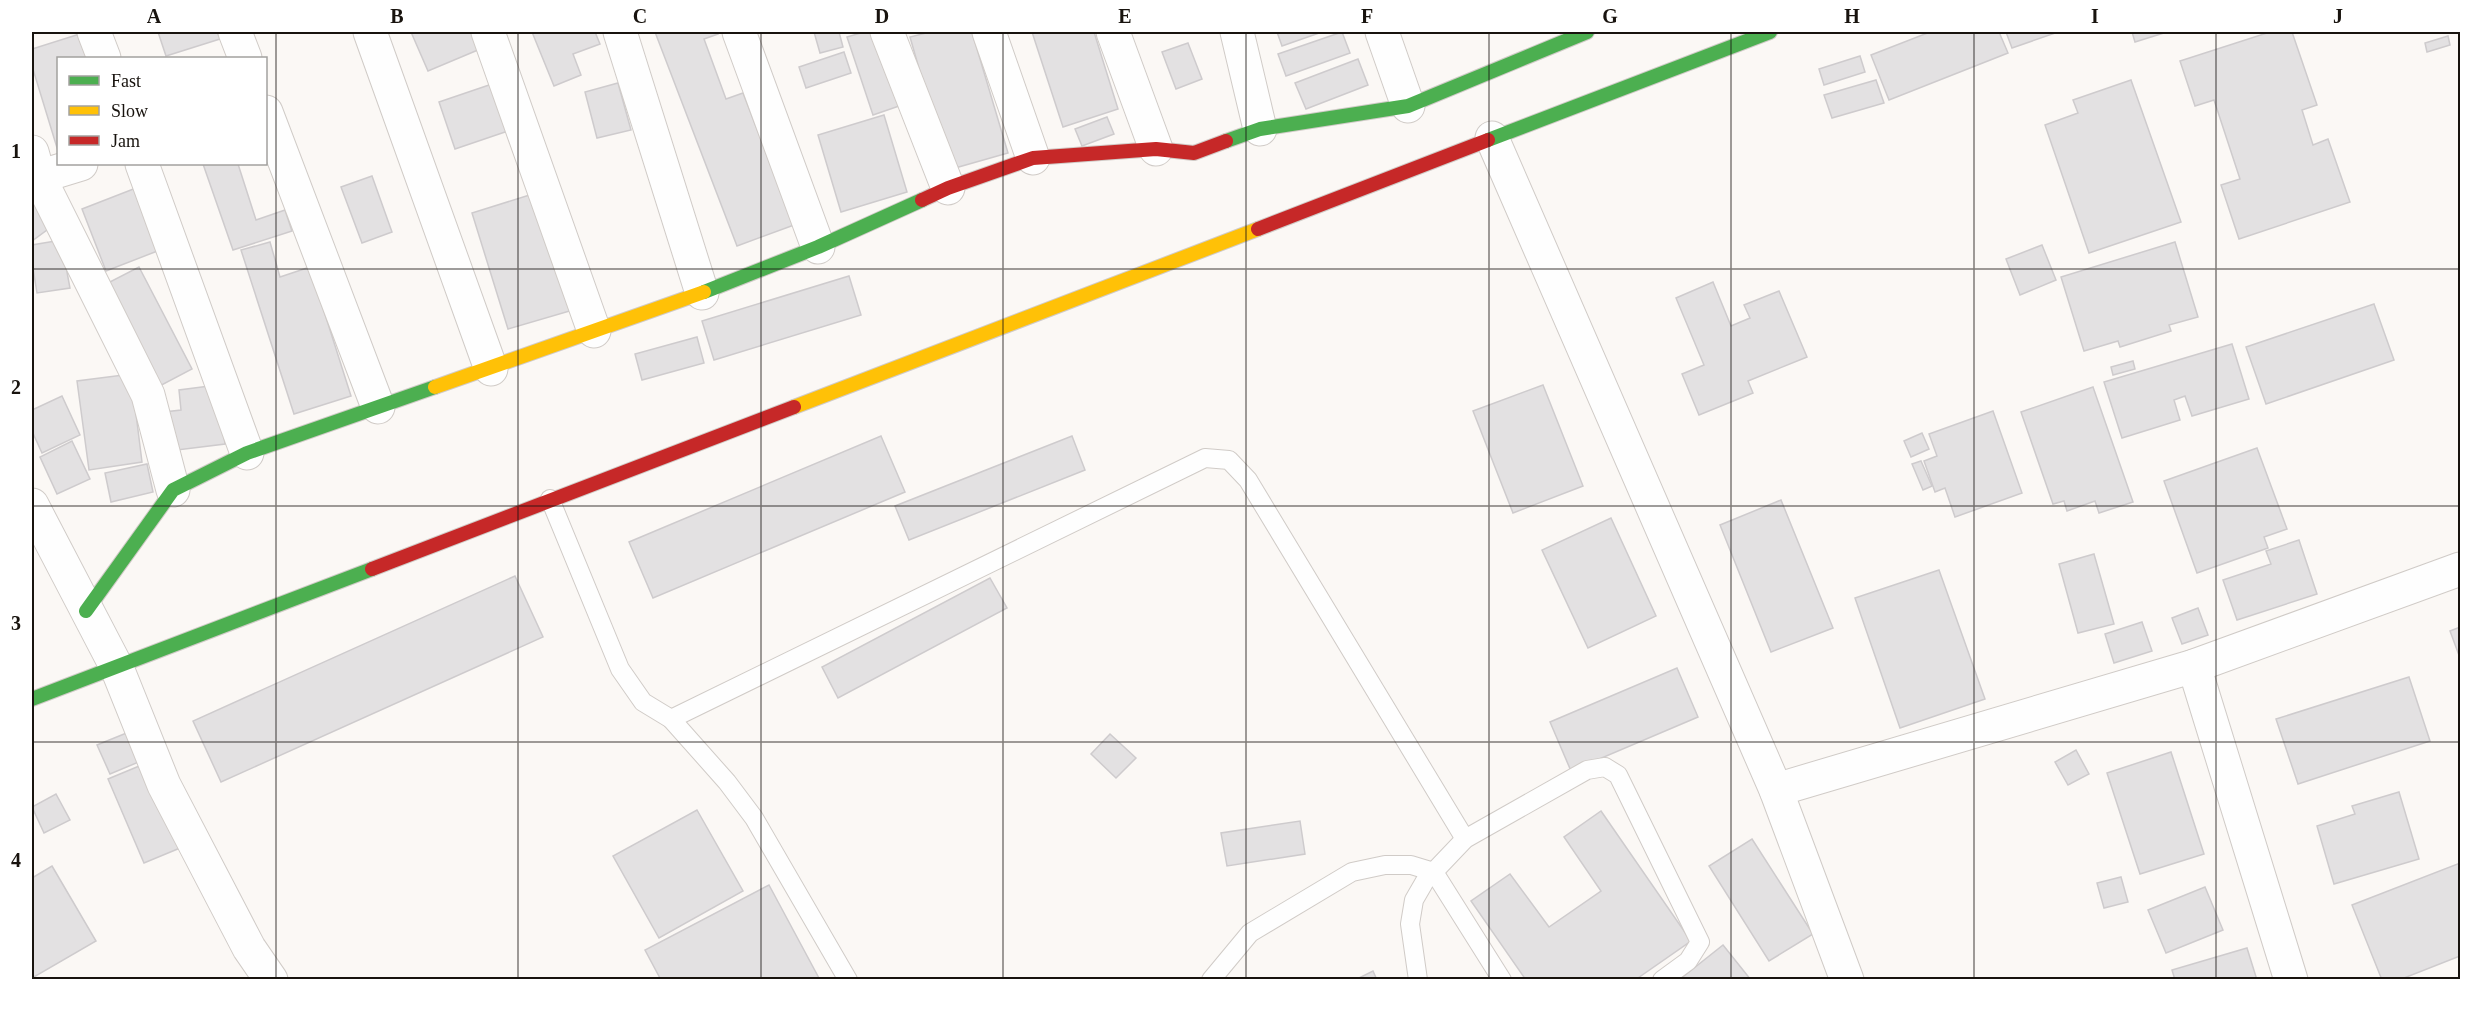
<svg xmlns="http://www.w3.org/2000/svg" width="2492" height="1011" font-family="Georgia,serif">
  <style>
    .building { fill: #e3e1e2; stroke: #cecbcd; stroke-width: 1.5 }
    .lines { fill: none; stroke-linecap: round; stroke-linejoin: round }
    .lane-casing { stroke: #d0cbc7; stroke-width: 20 }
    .street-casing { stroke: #d0cbc7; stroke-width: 35 }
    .fast-casing { stroke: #d0cbc7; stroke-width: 16 }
    .slow-casing { stroke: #d0cbc7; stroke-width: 16 }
    .jam-casing { stroke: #d0cbc7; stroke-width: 16 }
    .lane { stroke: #fefefe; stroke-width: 18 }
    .street { stroke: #fefefe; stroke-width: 33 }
    .fast { stroke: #4caf50; stroke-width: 14 }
    .slow { stroke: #ffc107; stroke-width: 14 }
    .jam { stroke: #c62828; stroke-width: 14 }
    .grid { fill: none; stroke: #18130e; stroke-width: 1.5; stroke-opacity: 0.55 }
    .neatline { fill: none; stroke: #18130e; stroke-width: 2 }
    .grid-label { font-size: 20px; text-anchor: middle; font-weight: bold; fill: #18130e }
  </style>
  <rect width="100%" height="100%" fill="#fbf8f5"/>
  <g class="building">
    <polygon points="86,32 94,58 58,58 58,151 32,66 32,49"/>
    <polygon points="158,32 217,32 220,39 166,56"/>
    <polygon points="411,32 479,32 485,47 428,71"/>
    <polygon points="532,32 595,32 600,44 573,54 581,75 554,86"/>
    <polygon points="655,32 717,32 718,34 704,39 726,99 743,93 794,225 737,246"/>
    <polygon points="814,32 839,32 843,47 820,53"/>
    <polygon points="864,32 878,32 902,105 873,115 847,37"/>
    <polygon points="930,32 972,32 1008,153 948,170 910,37"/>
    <polygon points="1032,32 1094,32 1118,109 1063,127"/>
    <polygon points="1277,32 1322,32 1282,46"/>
    <polygon points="1342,32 1350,53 1286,76 1278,54"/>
    <polygon points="1930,32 1999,32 2008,53 1889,100 1871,55"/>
    <polygon points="2006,32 2058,32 2012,48"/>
    <polygon points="2132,32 2167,32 2135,42"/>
    <polygon points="2270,32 2292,32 2317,105 2302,110 2313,145 2328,139 2350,202 2239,239 2221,185 2240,179 2214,100 2195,106 2180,61"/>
    <polygon points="2448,36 2450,45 2427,52 2425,43"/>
    <polygon points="1188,43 1202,79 1176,89 1162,52"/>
    <polygon points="844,52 851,73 806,88 799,67"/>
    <polygon points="1860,56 1865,72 1824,85 1819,69"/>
    <polygon points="1358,59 1368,85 1306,109 1295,83"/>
    <polygon points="1876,80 1884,103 1832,118 1824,95"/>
    <polygon points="2131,80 2181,222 2089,253 2045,125 2078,113 2073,100"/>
    <polygon points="618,83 631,130 597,138 585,92"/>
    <polygon points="492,84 508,131 455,149 439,102"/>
    <polygon points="884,115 907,192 841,212 818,135"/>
    <polygon points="1107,117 1114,134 1082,146 1075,129"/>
    <polygon points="203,164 238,164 256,220 285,210 292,231 233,250"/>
    <polygon points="372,176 392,232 362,243 341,187"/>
    <polygon points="136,188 160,250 106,271 82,209"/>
    <polygon points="536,193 573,310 508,329 472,213"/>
    <polygon points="34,201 51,227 32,241 32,203"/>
    <polygon points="61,240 70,288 37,293 32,262 32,245"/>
    <polygon points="270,242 280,277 310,267 351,396 294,414 241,250"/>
    <polygon points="2175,242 2198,317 2169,325 2171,331 2120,347 2118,341 2084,351 2061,277"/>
    <polygon points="2042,245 2056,280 2020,295 2006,259"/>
    <polygon points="139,267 192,369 154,389 100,287"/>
    <polygon points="849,276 861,315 714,360 702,321"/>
    <polygon points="1713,282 1731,326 1750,318 1744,305 1779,291 1807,357 1748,381 1753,393 1699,415 1682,374 1704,365 1676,298"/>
    <polygon points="2374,304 2394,360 2266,404 2246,347"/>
    <polygon points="697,337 704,363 642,380 635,354"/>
    <polygon points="2232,344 2249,399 2192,416 2185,396 2174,400 2180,420 2122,438 2104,382"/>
    <polygon points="2133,361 2135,369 2113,375 2111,367"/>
    <polygon points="131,374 142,462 89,470 77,381"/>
    <polygon points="217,385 225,444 169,451 164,412 181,410 179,390"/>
    <polygon points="1543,385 1583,486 1513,513 1473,411"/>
    <polygon points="2093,387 2133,502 2099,513 2095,501 2067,511 2064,501 2053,504 2021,412"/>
    <polygon points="62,396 80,435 42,453 32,431 32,410"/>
    <polygon points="1993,411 2022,493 1955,517 1945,488 1935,492 1924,461 1937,456 1929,434"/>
    <polygon points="1922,433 1929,449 1911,457 1904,441"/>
    <polygon points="881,436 905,492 653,598 629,542"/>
    <polygon points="1072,436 1085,470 909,540 895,506"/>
    <polygon points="72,441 90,479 57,494 40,457"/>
    <polygon points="2257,448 2287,529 2264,537 2268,548 2197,573 2164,481"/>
    <polygon points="1921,461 1932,486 1923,490 1912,464"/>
    <polygon points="147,464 153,492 111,502 105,473"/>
    <polygon points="1781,500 1833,628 1771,652 1720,525"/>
    <polygon points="1611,518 1656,616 1588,648 1542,550"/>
    <polygon points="2299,540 2317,594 2237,620 2223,580 2271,564 2266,551"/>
    <polygon points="2094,554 2114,624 2078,633 2059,564"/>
    <polygon points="1939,570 1985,699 1900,728 1855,598"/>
    <polygon points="515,576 543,637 221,782 193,721"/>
    <polygon points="990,578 1007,608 838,698 822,667"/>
    <polygon points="2198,608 2208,635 2182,644 2172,618"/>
    <polygon points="2142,622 2152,651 2114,663 2105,634"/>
    <polygon points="2460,627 2460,658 2450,631"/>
    <polygon points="1677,668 1698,717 1571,771 1550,722"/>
    <polygon points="2409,677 2430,741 2298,784 2276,719"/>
    <polygon points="129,732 141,761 110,774 97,745"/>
    <polygon points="1110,734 1136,758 1116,778 1091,754"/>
    <polygon points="2076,750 2089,774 2068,785 2055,762"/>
    <polygon points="2171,752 2204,854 2140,874 2107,773"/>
    <polygon points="144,764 180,848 144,863 108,779"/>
    <polygon points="2399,792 2419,859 2334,884 2317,826 2355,814 2352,806"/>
    <polygon points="56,794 70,820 44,833 32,807"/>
    <polygon points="697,810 743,891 659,938 613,856"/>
    <polygon points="1601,811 1691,941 1635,980 1526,980 1471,901 1510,874 1549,927 1601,891 1564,837"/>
    <polygon points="1300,821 1305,854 1227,866 1221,833"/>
    <polygon points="1752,839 1813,934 1769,961 1709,866"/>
    <polygon points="2460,863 2460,956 2399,980 2382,980 2352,905"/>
    <polygon points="52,866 96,941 34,977 32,972 32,878"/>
    <polygon points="2121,877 2128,902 2104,908 2097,883"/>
    <polygon points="769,885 820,980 661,980 645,950"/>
    <polygon points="2205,887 2223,930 2166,953 2148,910"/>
    <polygon points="1723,945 1751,980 1679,980"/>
    <polygon points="2247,948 2257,980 2175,980 2172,970"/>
    <polygon points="1373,971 1377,980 1355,980"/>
  </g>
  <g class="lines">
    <defs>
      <g id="lane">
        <polyline points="550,499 620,669 643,702 671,719 727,782 754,818 848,980"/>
        <polyline points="671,719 1205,458 1229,460 1248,480 1465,839"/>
        <polyline points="1211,980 1250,933 1352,872 1385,865 1411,865 1434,872 1502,980"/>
        <polyline points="1418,980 1410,924 1414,900 1425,881 1465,839 1587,770 1605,767 1618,775 1700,942 1688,961 1662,980"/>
      </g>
      <g id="street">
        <polyline points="94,32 104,58"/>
        <polyline points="235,32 245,58"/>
        <polyline points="370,32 491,369"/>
        <polyline points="488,32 594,331"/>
        <polyline points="620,32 702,293"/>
        <polyline points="739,32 818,247"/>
        <polyline points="887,32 948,188"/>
        <polyline points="989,32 1033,158"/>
        <polyline points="1113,32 1156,149"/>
        <polyline points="1237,32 1260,129"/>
        <polyline points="1382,32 1408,106"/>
        <polyline points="266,112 378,407"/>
        <polyline points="1492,138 1776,790 1847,980"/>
        <polyline points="32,152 39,177 148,395 173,490"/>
        <polyline points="142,164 247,453"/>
        <polyline points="32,179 81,164"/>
        <polyline points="32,505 117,668 164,785 249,948 271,980"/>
        <polyline points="2194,666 2291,980"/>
        <polyline points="1776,790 2194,666 2460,569"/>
      </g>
      <g id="fast">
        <polyline points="1488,140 1770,32"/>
        <polyline points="1226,141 1260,129 1408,106 1587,32"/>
        <polyline points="704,292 818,247 922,200"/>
        <polyline points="86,611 173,490 247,453 435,387"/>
        <polyline points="32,699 372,569"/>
      </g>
      <g id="slow">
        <polyline points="435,387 704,292"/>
        <polyline points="794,407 1258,229"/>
      </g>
      <g id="jam">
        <polyline points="922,200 948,188 1033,158 1156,149 1194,153 1226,141"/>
        <polyline points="1258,229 1488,140"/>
        <polyline points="372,569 794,407"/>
      </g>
    </defs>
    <use href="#lane" class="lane-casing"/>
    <use href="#street" class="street-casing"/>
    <use href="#fast" class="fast-casing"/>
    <use href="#slow" class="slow-casing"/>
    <use href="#jam" class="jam-casing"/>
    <use href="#lane" class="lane"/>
    <use href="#street" class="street"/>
    <use href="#fast" class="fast"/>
    <use href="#slow" class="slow"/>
    <use href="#jam" class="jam"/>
  </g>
  <path class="grid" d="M 276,32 L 276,980M 518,32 L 518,980M 761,32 L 761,980M 1003,32 L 1003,980M 1246,32 L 1246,980M 1489,32 L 1489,980M 1731,32 L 1731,980M 1974,32 L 1974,980M 2216,32 L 2216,980M 32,269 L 2460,269M 32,506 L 2460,506M 32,742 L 2460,742"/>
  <rect width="2492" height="1011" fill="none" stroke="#ffffff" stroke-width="66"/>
  <rect x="57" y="57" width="210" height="108" fill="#ffffff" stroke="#a3a19f" stroke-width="1.5"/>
  <rect x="69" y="76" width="30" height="9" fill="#4caf50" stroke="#a3a19f" stroke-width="1.5"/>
  <text x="111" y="87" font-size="18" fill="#18130e">Fast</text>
  <rect x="69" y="106" width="30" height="9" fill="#ffc107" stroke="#a3a19f" stroke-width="1.5"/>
  <text x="111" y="117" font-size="18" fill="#18130e">Slow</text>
  <rect x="69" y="136" width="30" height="9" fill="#c62828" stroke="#a3a19f" stroke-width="1.5"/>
  <text x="111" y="147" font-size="18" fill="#18130e">Jam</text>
  <rect x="33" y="33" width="2426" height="945" class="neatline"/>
  <g class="grid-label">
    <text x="154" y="23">A</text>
    <text x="397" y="23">B</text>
    <text x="640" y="23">C</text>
    <text x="882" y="23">D</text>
    <text x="1125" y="23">E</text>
    <text x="1367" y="23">F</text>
    <text x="1610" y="23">G</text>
    <text x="1852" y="23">H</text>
    <text x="2095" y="23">I</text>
    <text x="2338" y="23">J</text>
    <text x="16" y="158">1</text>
    <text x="16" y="394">2</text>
    <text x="16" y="630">3</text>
    <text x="16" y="867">4</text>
  </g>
</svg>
